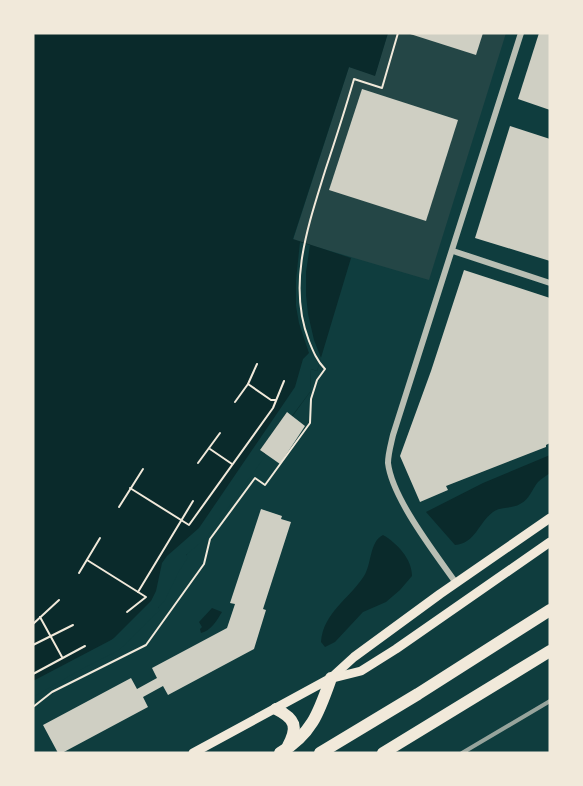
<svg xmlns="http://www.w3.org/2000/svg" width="583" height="786" font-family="'Fira Sans',sans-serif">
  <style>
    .green { fill: #244646 }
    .water { fill: #0a2a2b }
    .pier { fill: #0f3d3e }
    .building { fill: #cfcfc3 }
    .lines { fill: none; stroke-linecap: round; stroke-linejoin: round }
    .path { stroke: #f1e9da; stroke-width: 2 }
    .minor { stroke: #b8beb3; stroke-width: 6 }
    .secondary { stroke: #f1e9da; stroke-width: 9 }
    .motorway { stroke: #f1e9da; stroke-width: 12 }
    .rail { stroke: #97a49c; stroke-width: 4 }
  </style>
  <rect width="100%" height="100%" fill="#0f3d3e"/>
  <polygon class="green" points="388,33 506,33 429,280 293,240 349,67 375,75"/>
  <g class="water">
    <polygon points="33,33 388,33 375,76 349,67 293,239 351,258 317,371 311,369 310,392 210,530 188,552 158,608 33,694"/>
    <path d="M 550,455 L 550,473 C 546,476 541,479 538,482 C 532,489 530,499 520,504 C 512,509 501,506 493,512 C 478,523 476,543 455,545 L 426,512 L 483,483 Z"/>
    <path d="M 383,535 C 397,543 412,559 412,576 L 400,590 L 386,602 L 363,612 L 335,642 L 325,647 L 321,642 C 323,613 349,599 364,576 C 372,564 369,542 383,535 Z"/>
    <path d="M 212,608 L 222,612 C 217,620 211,631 201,633 L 200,629 L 202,627 L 199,622 Z"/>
  </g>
  <polygon class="pier" points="300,242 310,245 306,272 306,295 308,314 314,340 321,358 317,371 311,369 310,392 292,416 286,413 260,450 266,455 206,538 186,555 188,557 178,573 165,600 158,608 160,610 119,650 80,670 33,697 33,681 113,639 151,601 156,591 162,563 167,556 199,528 295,387 303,359 309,353 299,323 296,306 296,280"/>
  <g class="building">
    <polygon points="407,33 483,33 476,55"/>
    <polygon points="539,33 550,33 550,110 518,99"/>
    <polygon points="362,89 458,120 426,221 329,190"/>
    <polygon points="510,126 550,139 550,261 475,238"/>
    <polygon points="464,270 550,298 550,443 546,445 546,447 446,486 448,490 420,502 400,456 431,371"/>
    <polygon points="287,412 305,426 280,464 260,450"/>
    <polygon points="261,509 282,516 281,519 291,522 263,609 266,610 254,649 168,695 163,686 143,697 148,707 62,753 58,753 43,725 131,678 137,689 157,678 152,668 227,628 235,604 230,603"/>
  </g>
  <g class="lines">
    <g class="path">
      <polyline points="248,384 271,400 276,400"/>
      <polyline points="235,402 248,384 257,364"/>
      <polyline points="210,449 232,464"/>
      <polyline points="198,463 220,433"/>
      <polyline points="130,488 189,525 273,408 284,381"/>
      <polyline points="119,507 143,469"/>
      <polyline points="87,560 146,597 127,612"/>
      <polyline points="79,573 100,538"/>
      <polyline points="138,592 193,501"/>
      <polyline points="40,617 62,657"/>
      <polyline points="33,624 59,600"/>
      <polyline points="33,645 73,625"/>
      <polyline points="33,674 85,646"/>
      <path d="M 33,707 L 52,692 L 146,645 L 204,564 L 210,539 L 255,478 L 265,485 L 310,423 L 311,399 L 317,380 L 325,369 C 317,361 313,351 309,341 C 287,285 308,226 325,171 C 335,141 345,110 354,79 L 382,88 L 398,33"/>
    </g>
    <g class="minor">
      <polyline points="453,251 550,283"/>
      <path d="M 456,583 C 435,553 392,498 388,463 C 388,454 391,444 393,435 L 521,33"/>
    </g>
    <g class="secondary">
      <polyline points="333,678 361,671 396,649 550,542"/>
      <polyline points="193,753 331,678 354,657 440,594 550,518"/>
    </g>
    <g class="motorway">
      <path d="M 276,709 C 296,719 298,727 288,746"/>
      <path d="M 280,753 C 312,734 319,712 331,678"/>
      <polyline points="320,753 418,694 550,610"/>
      <polyline points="383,753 550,651"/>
    </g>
    <polyline class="rail" points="462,753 550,701"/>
  </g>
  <rect width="583" height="786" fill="none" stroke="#f1e9da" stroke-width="69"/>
</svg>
